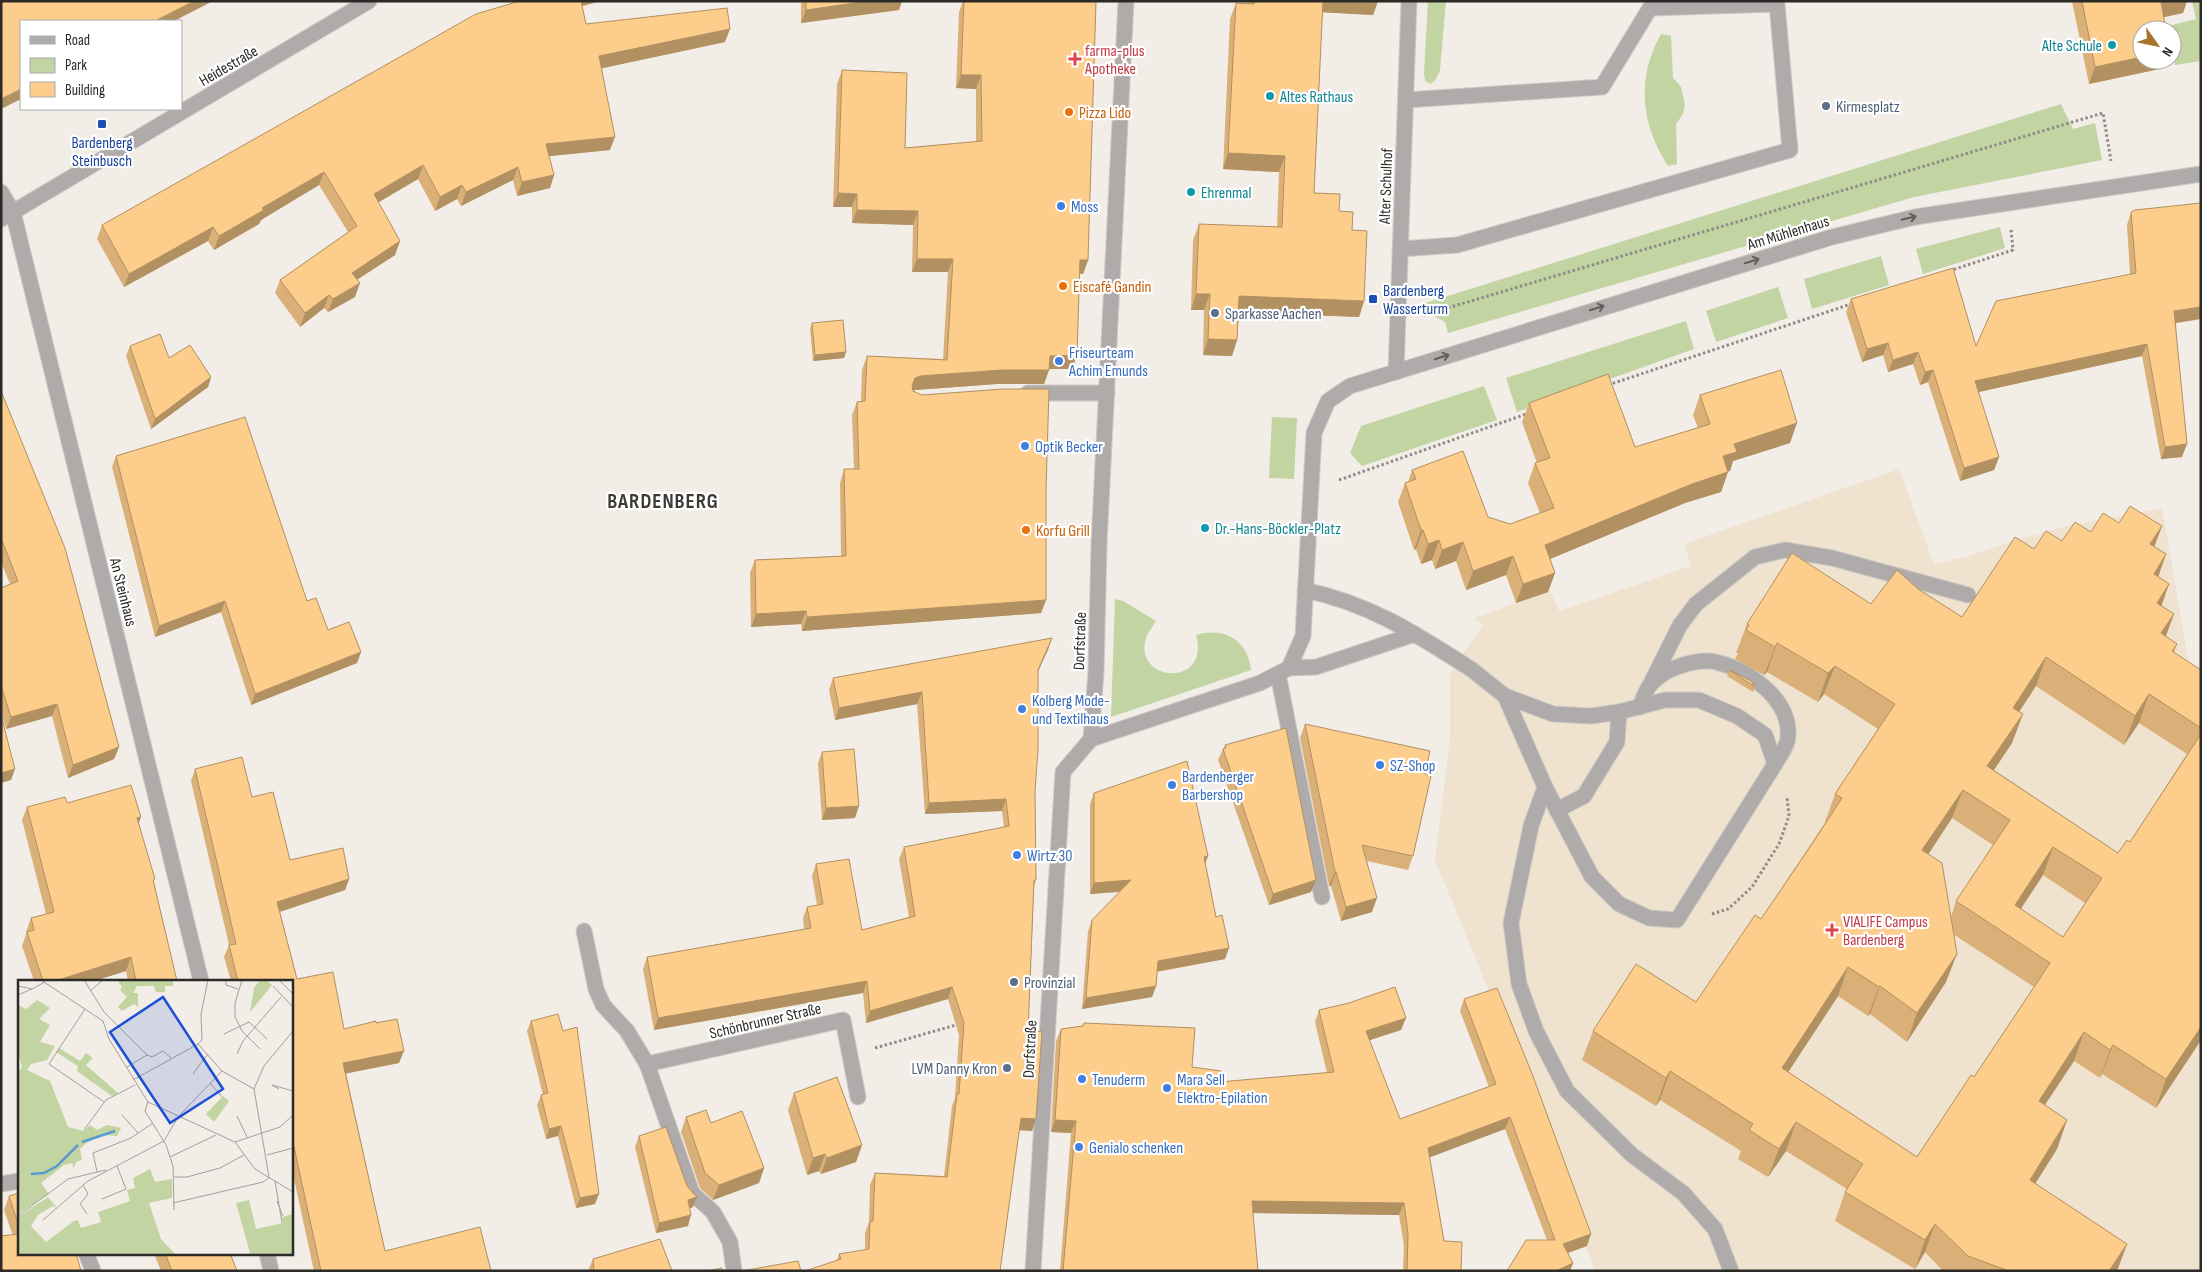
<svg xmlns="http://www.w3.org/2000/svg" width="2202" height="1272" font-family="'Sofia Sans Condensed',sans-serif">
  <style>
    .medical { fill: #efe2ce }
    .green { fill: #c1d4a1 }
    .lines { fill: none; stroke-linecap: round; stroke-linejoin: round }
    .lane-casing { stroke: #cecac4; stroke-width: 17 }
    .street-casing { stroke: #cecac4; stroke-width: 17 }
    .path { stroke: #8f8c87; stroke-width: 3; stroke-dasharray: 2.5 2.5; stroke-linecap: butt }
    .lane { stroke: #afabaa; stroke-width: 15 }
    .street { stroke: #afabaa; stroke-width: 15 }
    .wall { fill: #dab078; fill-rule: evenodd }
    .shaded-wall { fill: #b19061 }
    .building { fill: #fdcd8b; stroke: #b19061; fill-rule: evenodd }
    .oneway { stroke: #605e5b }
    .culture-dot { fill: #0f9aa8; stroke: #fff; stroke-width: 2 }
    .health-dot { fill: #e0444e; stroke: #fff; stroke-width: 2 }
    .service-dot { fill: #5c6f8a; stroke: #fff; stroke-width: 2 }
    .food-dot { fill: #e8710a; stroke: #fff; stroke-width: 2 }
    .transit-dot { fill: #1a4fb4; stroke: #fff; stroke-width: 2 }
    .shop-dot { fill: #3f7fe0; stroke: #fff; stroke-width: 2 }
    .labels { text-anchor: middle; stroke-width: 4.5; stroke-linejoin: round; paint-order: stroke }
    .culture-label { font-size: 16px; fill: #0d838f; stroke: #fff; text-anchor: start }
    .health-label { font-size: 16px; fill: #be3a42; stroke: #fff; text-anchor: start }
    .street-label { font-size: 16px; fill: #2b2a27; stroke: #fff }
    .service-label { font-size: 16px; fill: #4e5e75; stroke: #fff; text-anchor: start }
    .food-label { font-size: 16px; fill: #c56008; stroke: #fff; text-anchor: start }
    .transit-label { font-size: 16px; fill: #164399; stroke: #fff }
    .shop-label { font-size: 16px; fill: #366cbe; stroke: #fff; text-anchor: start }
    .district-label { font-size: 21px; font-weight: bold; letter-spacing: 1px; fill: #3e3a36; stroke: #fff }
    .inset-river { fill: none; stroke: #5b9acc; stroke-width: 2.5 }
    .inset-road { fill: none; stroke: #a29f9a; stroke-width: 1 }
    .view { fill: #1d4ed8; fill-opacity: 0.15; stroke: #1d4ed8; stroke-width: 2.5 }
    .inset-edge { fill: none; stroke: #2b2a27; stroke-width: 2.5 }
  </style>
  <rect width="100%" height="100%" fill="#f2ede7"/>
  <polygon class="medical" points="1899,469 1934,564 1965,557 2019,539 2067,526 2162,508 2190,670 2201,677 2201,1271 1595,1271 1545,1127 1435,860 1450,737 1450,674 1483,625 1474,618 1550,591 1559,611 1691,566 1684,544"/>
  <g class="green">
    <polygon points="1428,1 1446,1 1440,70 1436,79 1431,84 1425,81 1424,73"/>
    <polygon points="2192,1 2201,1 2201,61 2175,65 2172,48 2172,30 2169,30 2168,26 2196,19"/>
    <path d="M 1661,34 L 1671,36 L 1673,78 L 1681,87 L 1685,105 L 1683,114 L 1676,124 L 1677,164 L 1668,166 C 1641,124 1636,78 1661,34 Z"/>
    <polygon points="2061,104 2073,129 2095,123 2102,160 1914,197 1448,333 1445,322 1416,306"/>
    <polygon points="2000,227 2005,248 1923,274 1916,249"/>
    <polygon points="1881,256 1889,285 1812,309 1804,279"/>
    <polygon points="1778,287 1788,318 1716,342 1706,311"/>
    <polygon points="1686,321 1694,349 1517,412 1506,378"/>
    <polygon points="1484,386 1497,420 1362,466 1350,453 1361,426"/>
    <polygon points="1272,417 1297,418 1294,479 1269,478"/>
    <path d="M 1115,599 L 1123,601 L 1156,621 C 1153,626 1148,632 1146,638 C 1132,682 1211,689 1196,635 C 1223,627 1248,639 1251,670 L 1111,717 Z"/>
  </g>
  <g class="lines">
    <defs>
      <g id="lane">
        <polyline points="1400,249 1457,245 1790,150 1777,4 1650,8 1602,87 1406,100"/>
        <polyline points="1028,393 1107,393"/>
        <path d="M 1471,669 L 1505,696 L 1545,787 L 1592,877 L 1619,904 L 1649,918 L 1677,920 L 1775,764 C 1779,757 1788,745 1788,737 C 1791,699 1749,670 1716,662 C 1697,658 1665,668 1652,683 C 1646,688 1643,699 1640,707"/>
        <polyline points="1278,674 1322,897"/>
        <polyline points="1652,681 1680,625 1696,604 1755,557 1785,550 1832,558 1968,595"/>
        <polyline points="1505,696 1553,714 1591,716 1619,712 1665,700 1699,700 1737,716 1765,735 1775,764"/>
        <polyline points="1545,787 1531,826 1511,923 1519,984 1536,1031 1567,1091 1632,1155 1683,1193 1715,1229 1731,1271"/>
        <polyline points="1557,810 1584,796 1617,742 1619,712"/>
        <polyline points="86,1253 93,1271"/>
      </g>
      <g id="street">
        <polyline points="1,192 13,212 201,981"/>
        <polyline points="1,219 369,1"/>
        <polyline points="1396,372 1409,1"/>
        <path d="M 1305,590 C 1371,604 1416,634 1471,669"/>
        <polyline points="1289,668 1316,667 1415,634"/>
        <polyline points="1091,739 1260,683 1289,668 1303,636 1314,433 1328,401 1350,386 1832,237 1915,217 2201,174"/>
        <polyline points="584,931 596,989 603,1005 627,1031 647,1064 692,1193 713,1212 730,1242 734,1271"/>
        <polyline points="647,1064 843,1020 858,1097"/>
        <polyline points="1,1184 19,1181"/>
        <polyline points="267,1253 271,1271"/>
        <polyline points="1033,1271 1063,772 1091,739 1096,672 1099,544 1126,1"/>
      </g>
    </defs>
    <use href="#lane" class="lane-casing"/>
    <use href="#street" class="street-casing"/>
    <g class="path">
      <polyline points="1949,271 2013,250 2011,229"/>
      <polyline points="1424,315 2103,113 2111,161"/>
      <polyline points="1608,385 1851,304"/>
      <polyline points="1339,480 1529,413"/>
      <polyline points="1712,914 1728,909 1752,887 1779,844 1789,816 1787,797"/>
      <polyline points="875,1048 956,1025"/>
    </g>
    <use href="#lane" class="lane"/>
    <use href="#street" class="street"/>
  </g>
  <g class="wall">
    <polygon points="801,1 902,1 899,10 801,23"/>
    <polygon points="963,1 1096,1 1088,260 1083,274 1079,274 1077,355 1072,369 1049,369 1044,384 997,384 915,390 913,390 1046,491 1046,600 1041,613 802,631 801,624 751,627 750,573 755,560 841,556 840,483 844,469 854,469 852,415 857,402 861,401 862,370 867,356 943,359 948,272 912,272 913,225 852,223 852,207 833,207 837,84 842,70 905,148 976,142 976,89 956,88 959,12"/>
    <polygon points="1249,1 1378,1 1373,15 1322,12 1314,193 1339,211 1352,230 1364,301 1359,317 1239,312 1237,340 1232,356 1203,355 1204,310 1191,310 1193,240 1199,224 1277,227 1279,172 1223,169 1230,19 1236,3 1249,3"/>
    <polygon points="2072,1 2187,1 2183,13 2164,17 2164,68 2089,84"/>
    <polygon points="582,6 586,24 725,42 602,68 610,150 549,156 554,175 550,188 517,196 513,180 461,206 457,199 435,211 418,179 378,202 400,241 395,255 357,280 355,297 328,312 324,308 300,327 275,293 280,280 348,232 319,185 261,220 259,224 214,250 208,241 124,287 97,239 102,225"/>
    <polygon points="2131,212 2176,323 2182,457 2161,459 2142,356 1978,392 1999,457 1994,470 1960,481 1928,382 1920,385 1913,364 1888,372 1883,355 1862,362 1846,312 1851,299 1976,346 2130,274 2127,225"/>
    <polygon points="812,323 846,352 844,358 813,361 810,329"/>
    <polygon points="130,346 169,358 211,377 208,387 151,429 126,356"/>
    <polygon points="1,391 119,747 114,759 68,778 52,716 6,729 1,713 1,588 10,584 1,562"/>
    <polygon points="1700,395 1790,443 1733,461 1730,471 1728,471 1721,492 1685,503 1550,559 1555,573 1548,592 1516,603 1506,575 1466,590 1456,561 1435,569 1432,560 1421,564 1416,549 1414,550 1398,502 1405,483 1408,482 1412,470 1488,517 1510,524 1540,513 1528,483 1535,463 1537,463 1522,422 1529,403 1635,447 1698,428 1693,415"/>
    <polygon points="116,456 307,601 328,630 361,652 357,663 251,705 221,612 155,637 112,467"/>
    <path d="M 2119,523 L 2162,526 L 2154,547 L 2166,554 L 2158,577 L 2169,584 L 2161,606 L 2174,614 L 2166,636 L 2177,644 L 2174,653 L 2201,670 L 2201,1040 L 2156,1108 L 2102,1074 L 2100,1078 L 2074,1061 L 2045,1105 L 2067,1120 L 2057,1149 L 2035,1184 L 2127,1244 L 2117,1271 L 1943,1271 L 1925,1252 L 1915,1269 L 1835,1221 L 1845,1192 L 1847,1189 L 1786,1151 L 1768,1177 L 1738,1159 L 1741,1151 L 1660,1100 L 1656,1106 L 1582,1060 L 1593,1031 L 1696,1002 L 1761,919 L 1825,823 L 1825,822 L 1835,794 L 1878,729 L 1824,694 L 1818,702 L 1767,672 L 1764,675 L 1735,659 L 1738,653 L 1736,653 L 1747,624 L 1871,604 L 1918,589 L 1962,617 L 2034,549 ZM 2036,686 L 2124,745 L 2139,723 L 2187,754 L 2130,842 L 2118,853 L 1994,770 L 2012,743 L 2019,712 ZM 1952,818 L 1993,845 L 1956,901 L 1951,917 L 1929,854 ZM 2043,875 L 2085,903 L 2063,937 L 2021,909 ZM 1953,934 L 2034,987 L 1974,1077 L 1917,1157 L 1788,1072 L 1838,996 L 1868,1016 L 1870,1014 L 1907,1042 L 1946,982 Z"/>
    <polygon points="1052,638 1038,672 1035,791 1036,880 1034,887 1028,1033 1036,1119 1032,1131 1019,1130 1000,1271 837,1260 839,1254 865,1250 865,1233 869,1222 870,1185 875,1173 944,1176 952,1106 955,1098 959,1035 948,999 866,1023 863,993 654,1030 643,969 647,957 804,929 803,918 807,907 817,905 812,876 816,864 862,930 909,917 899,859 904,847 1004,827 1002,811 925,814 917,704 835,720 829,690 833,678"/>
    <polygon points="1730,670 1755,687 1753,692 1727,676"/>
    <polygon points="1305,724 1425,774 1413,856 1408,870 1367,861 1372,912 1341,921 1331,886 1329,886 1300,738"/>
    <polygon points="1225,745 1311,892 1269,905 1218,760 1223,749 1224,748"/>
    <polygon points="822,752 855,818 822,820 818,763"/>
    <polygon points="195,769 252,797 290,860 349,879 345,890 280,912 297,979 344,1029 376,1023 399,1063 346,1073 385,1251 491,1271 314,1271 291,1165 291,981 231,981 224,957 229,945 191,781"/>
    <polygon points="1094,793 1208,856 1205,864 1225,959 1157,972 1156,986 1152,997 1082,1009 1088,931 1092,920 1120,892 1090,894 1090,804"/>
    <polygon points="67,803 139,824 154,882 177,981 128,981 126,971 94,981 34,981 22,946 26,935 26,932 31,918 46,914 22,820 27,807"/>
    <polygon points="1464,999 1587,1246 1568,1253 1573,1263 1570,1271 1507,1271 1547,1240 1505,1129 1429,1157 1444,1241 1461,1271 1403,1271 1404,1246 1399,1215 1253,1213 1258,1271 1060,1271 1071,1133 1051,1132 1056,1041 1061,1029 1082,1026 1084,1023 1192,1067 1219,1082 1327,1073 1315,1022 1319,1010 1401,1030 1369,1040 1400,1119 1489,1087 1460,1011"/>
    <polygon points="531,1021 595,1204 576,1208 558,1136 546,1139 537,1105 541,1095 543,1095 527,1031"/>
    <polygon points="794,1093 862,1145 856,1162 821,1174 819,1171 807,1175 788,1110"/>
    <polygon points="686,1117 711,1123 764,1168 759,1183 713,1200 700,1188 681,1132"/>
    <polygon points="639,1136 693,1207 690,1208 688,1226 656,1233 635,1147"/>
    <polygon points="19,1193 19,1253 4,1210 9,1196"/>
    <polygon points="154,1253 230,1253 237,1271 161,1271"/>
    <polygon points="593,1259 672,1271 588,1271"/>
  </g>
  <g class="shaded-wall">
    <polygon points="194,1 213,1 174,21 155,21"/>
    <polygon points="578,1 601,1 575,8"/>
    <polygon points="869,1 902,1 899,10 801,23 806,10"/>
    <polygon points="1321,1 1378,1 1373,15 1317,12"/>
    <polygon points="2165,1 2187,1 2183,13 2155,19 2161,2"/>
    <polygon points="730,29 725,42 594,70 599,56"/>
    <polygon points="2142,57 2142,60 2167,60 2164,68 2089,84 2095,67"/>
    <polygon points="961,75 981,75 976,89 956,88"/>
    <polygon points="21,89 21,99 1,109 1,99"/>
    <polygon points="615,137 610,150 541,157 546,144"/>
    <polygon points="1228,153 1285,156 1279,172 1223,169"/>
    <polygon points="423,165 418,179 369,208 374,194"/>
    <polygon points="518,167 513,180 461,206 466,192"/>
    <polygon points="324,172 319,185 261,220 259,224 214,250 219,236 262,208"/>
    <polygon points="554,175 550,188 517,196 522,182"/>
    <polygon points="462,185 457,199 435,211 440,197"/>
    <polygon points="838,193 857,194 852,207 833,207"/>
    <polygon points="857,210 918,211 913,225 852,223"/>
    <polygon points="213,227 208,241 124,287 129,274"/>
    <polygon points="400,241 395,255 347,286 352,273"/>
    <polygon points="917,259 953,259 948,272 912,272"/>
    <polygon points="1080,260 1088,260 1083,274 1075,274"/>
    <polygon points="360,283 355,297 328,312 333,299"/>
    <polygon points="1196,294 1210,294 1204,310 1191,310"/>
    <polygon points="329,295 324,308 300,327 305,313"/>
    <polygon points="1239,296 1364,301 1359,317 1234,312"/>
    <polygon points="2201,307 2201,319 2170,324 2174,311"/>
    <polygon points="1208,339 1237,340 1232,356 1203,355"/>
    <polygon points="1888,343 1883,355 1862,362 1867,349"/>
    <polygon points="2147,344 2142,356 1970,394 1975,381"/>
    <polygon points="846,352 844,358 813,361 815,355"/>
    <polygon points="1918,352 1913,364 1888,372 1893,360"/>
    <polygon points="1077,355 1072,369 1045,369 1050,356"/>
    <polygon points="1002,370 1049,370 1044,384 997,384 915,390 910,392 912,386 915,378 920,376"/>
    <polygon points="1933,370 1928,382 1920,385 1925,372"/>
    <polygon points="211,377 208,387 151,429 155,419"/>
    <polygon points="1797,423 1790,443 1733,461 1730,471 1716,475 1723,456 1734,444"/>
    <polygon points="2187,444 2182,457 2161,459 2165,447"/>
    <polygon points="1999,457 1994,470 1960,481 1964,468"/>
    <polygon points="1728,472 1721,492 1685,503 1538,564 1545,545 1692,484"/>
    <polygon points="2162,526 2151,555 2150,544"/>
    <polygon points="1421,530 1423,530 1416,549 1414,550"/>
    <polygon points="1439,540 1432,560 1421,564 1428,544"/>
    <polygon points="1463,542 1456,561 1435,569 1442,550"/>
    <polygon points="2166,554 2156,583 2154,574"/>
    <polygon points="1513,556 1506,575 1466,590 1473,571"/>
    <polygon points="1555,573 1548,592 1516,603 1523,584"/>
    <polygon points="2169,584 2159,613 2157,603"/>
    <polygon points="1046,600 1041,613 802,631 807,617"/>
    <polygon points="225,601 221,612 155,637 159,626"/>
    <polygon points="806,611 801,624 751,627 756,614"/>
    <polygon points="2174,614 2163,643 2161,633"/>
    <polygon points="1052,638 1048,650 1033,682 1038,670"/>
    <polygon points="1777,643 1767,672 1764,675 1775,647"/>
    <polygon points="361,652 357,663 251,705 255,694"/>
    <polygon points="2046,657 2036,686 2003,736 2013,708"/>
    <polygon points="1835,666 1824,694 1818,702 1828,673"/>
    <polygon points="922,692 917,704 835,720 839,708"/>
    <polygon points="2149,694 2139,723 2124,745 2135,716"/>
    <polygon points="57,704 52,716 6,729 11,717"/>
    <polygon points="2023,714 2012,743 1977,795 1987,766"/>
    <polygon points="119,747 114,759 68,778 73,765"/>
    <polygon points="15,769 11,780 1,783 1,773"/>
    <polygon points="1963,790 1952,818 1912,878 1922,850"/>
    <polygon points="1006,799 1002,811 925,814 929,803"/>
    <polygon points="859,806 855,818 822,820 826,808"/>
    <polygon points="141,817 136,831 137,818"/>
    <polygon points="2053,847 2043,875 2004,934 2015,905"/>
    <polygon points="1208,856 1204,867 1204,857"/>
    <polygon points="1335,872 1336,872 1331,886 1329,886"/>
    <polygon points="349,879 345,890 273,914 277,902"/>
    <polygon points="1131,880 1127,891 1090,894 1094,883"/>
    <polygon points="1316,880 1311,892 1269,905 1273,894"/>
    <polygon points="1377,898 1372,912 1341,921 1346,907"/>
    <polygon points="1229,948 1225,959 1154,972 1158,961"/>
    <polygon points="1957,954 1946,982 1907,1042 1917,1013"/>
    <polygon points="131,957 126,971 94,981 55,981"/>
    <polygon points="1848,967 1838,996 1772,1097 1782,1068"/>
    <polygon points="867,981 863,993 654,1030 658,1018"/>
    <polygon points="1156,986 1152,997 1082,1009 1086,998"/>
    <polygon points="1880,986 1870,1014 1868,1016 1879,987"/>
    <polygon points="952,987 948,999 866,1023 870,1011"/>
    <polygon points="1406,1018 1401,1030 1361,1043 1366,1031"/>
    <polygon points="2201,1027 2201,1040 2156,1108 2166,1079"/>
    <polygon points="2084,1032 2074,1061 2028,1130 2039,1101"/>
    <polygon points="2113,1045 2102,1074 2100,1078 2110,1050"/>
    <polygon points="404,1051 399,1063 339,1075 343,1063"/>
    <polygon points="1670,1071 1660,1100 1656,1106 1666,1078"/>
    <polygon points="1510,1117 1505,1129 1423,1160 1428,1148"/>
    <polygon points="1021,1118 1036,1119 1032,1131 1017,1130"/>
    <polygon points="1055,1120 1076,1121 1071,1133 1051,1132"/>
    <polygon points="2067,1120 2057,1149 2019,1209 2030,1180"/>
    <polygon points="1796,1122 1786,1151 1768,1177 1779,1149"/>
    <polygon points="561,1126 558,1136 546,1139 549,1129"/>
    <polygon points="862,1145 856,1162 821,1174 827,1158"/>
    <polygon points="825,1154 819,1171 807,1175 813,1158"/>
    <polygon points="764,1168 759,1183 713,1200 719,1185"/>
    <polygon points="599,1194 595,1204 576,1208 580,1198"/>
    <polygon points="697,1197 693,1207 684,1210 688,1200"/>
    <polygon points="1252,1201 1404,1203 1399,1215 1248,1213"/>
    <polygon points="691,1215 688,1226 656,1233 659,1223"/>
    <polygon points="1935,1224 1925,1252 1915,1269 1925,1240"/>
    <polygon points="1591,1234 1587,1246 1559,1256 1563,1244"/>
    <polygon points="2127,1244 2117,1271 2109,1271"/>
    <polygon points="1573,1263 1570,1271 1556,1271"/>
  </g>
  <g class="building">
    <polygon points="1,1 194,1 155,21 21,21 21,89 1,99"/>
    <polygon points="520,1 581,1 586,24 727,8 730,29 599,56 615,137 546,144 554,175 522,182 518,167 466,192 462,185 440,197 423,165 374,194 400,241 352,273 360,283 333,299 329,295 305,313 280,280 357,226 324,172 262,208 264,210 219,236 213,227 129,274 102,225 476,14"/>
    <polygon points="806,1 869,1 806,10"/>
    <polygon points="964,1 1096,1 1088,260 1080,260 1077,355 1050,356 1049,370 1002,370 920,376 915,378 912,386 913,391 922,395 1003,389 1049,389 1046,491 1046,600 807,617 806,611 756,614 755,560 846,556 844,469 859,469 857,402 865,401 867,356 947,360 953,259 917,259 918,211 857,210 857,194 838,193 842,70 907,73 905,148 982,141 981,75 961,75"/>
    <polygon points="1254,1 1323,1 1314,193 1340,194 1339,211 1353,212 1352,230 1367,231 1364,301 1239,296 1237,340 1208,339 1210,294 1196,294 1199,224 1282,227 1285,156 1228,153 1236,3 1254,4"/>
    <polygon points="2082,1 2165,1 2161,2 2166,30 2142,30 2142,57 2095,67"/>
    <polygon points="2201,203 2201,307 2174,311 2187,444 2165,447 2147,344 1975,381 1999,457 1964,468 1933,370 1925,372 1918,352 1893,360 1888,343 1867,349 1851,299 1953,268 1976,346 1996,301 2136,273 2131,212 2135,210"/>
    <polygon points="843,320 846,352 815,355 812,323"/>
    <polygon points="160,334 169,358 190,345 211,377 155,419 130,346"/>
    <polygon points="1781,370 1797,423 1734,444 1737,452 1723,456 1728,472 1692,484 1545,545 1555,573 1523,584 1513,556 1473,571 1463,542 1442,550 1439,540 1428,544 1423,530 1421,530 1405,483 1416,479 1412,470 1463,451 1488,517 1510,524 1554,508 1535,463 1550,458 1529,403 1608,374 1635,447 1710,424 1700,395"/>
    <polygon points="1,391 65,548 119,747 73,765 57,704 11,717 1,686 1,588 18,581 1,538"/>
    <polygon points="245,417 307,601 316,598 328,630 349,622 361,652 255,694 225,601 159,626 116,456"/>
    <path d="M 2130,506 L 2162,526 L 2150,544 L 2166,554 L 2154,574 L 2169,584 L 2157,603 L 2174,614 L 2161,633 L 2177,644 L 2172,651 L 2201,670 L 2201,728 L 2149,694 L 2135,716 L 2046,657 L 2013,708 L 2023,714 L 1987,766 L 2118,853 L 2127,840 L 2130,842 L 2201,734 L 2201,1027 L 2166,1079 L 2113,1045 L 2110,1050 L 2084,1032 L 2039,1101 L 2067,1120 L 2030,1180 L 2127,1244 L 2109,1271 L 2009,1271 L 1968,1256 L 1935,1224 L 1925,1240 L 1845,1192 L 1863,1164 L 1796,1122 L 1779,1149 L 1749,1130 L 1753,1124 L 1670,1071 L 1666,1078 L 1593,1031 L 1636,964 L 1696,1002 L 1755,915 L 1761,919 L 1810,847 L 1842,798 L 1835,794 L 1895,704 L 1835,666 L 1828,673 L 1777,643 L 1775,647 L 1746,630 L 1749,625 L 1747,624 L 1792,553 L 1871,604 L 1897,570 L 1918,589 L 1962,617 L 2015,537 L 2034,549 L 2046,531 L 2062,541 L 2075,522 L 2091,532 L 2103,513 L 2119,523 ZM 1963,790 L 2010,820 L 1956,901 L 2050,963 L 1974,1077 L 1971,1075 L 1917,1157 L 1782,1068 L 1848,967 L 1879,987 L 1880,986 L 1917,1013 L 1957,954 L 1942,863 L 1922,850 ZM 2053,847 L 2102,878 L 2063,937 L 2015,905 Z"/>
    <polygon points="1052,638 1038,670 1038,750 1035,791 1036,880 1034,880 1028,1033 1042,1031 1036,1119 1021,1118 1000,1271 805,1271 841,1259 839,1254 869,1249 870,1221 873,1221 875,1173 947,1177 957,1094 959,1094 964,1023 952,987 870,1011 867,981 658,1018 647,957 811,928 807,907 823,904 816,864 849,859 862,930 915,916 904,847 1009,826 1006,799 929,803 922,692 839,708 833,678"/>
    <polygon points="1730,670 1751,681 1755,687"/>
    <polygon points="1,719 2,719 15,769 1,773"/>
    <polygon points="1305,724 1430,751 1425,774 1431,776 1413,856 1362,845 1377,898 1346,907 1336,872 1335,872"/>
    <polygon points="1286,728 1316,880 1273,894 1223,749 1226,748 1225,745"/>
    <polygon points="854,749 859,806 826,808 822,752"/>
    <polygon points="242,757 252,797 273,792 290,860 343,848 349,879 277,902 297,979 333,972 344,1029 376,1021 376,1023 397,1019 404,1051 343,1063 385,1251 480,1227 491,1271 321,1271 291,1133 291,981 238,981 229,945 236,944 195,769"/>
    <polygon points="1187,761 1208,856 1204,857 1216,917 1222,915 1229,948 1158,961 1156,986 1086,998 1092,920 1131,880 1094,883 1094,793"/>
    <polygon points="131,785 141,817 137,818 155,879 153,880 177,981 136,981 131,957 55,981 43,981 27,932 34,930 31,918 54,912 27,807 65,797 67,803"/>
    <polygon points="1395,987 1406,1018 1366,1031 1400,1119 1496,1084 1464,999 1497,988 1531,1071 1591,1234 1563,1244 1573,1263 1556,1271 1507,1271 1526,1240 1555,1240 1510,1117 1428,1148 1444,1241 1462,1242 1461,1271 1407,1271 1408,1234 1404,1203 1252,1201 1258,1271 1063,1271 1076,1121 1055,1120 1061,1029 1083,1026 1084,1023 1195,1028 1192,1067 1221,1071 1219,1082 1334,1072 1319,1010 1349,1003"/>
    <polygon points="558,1014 563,1031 577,1027 599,1194 580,1198 561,1126 549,1129 541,1095 548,1093 531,1021"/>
    <polygon points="837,1077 862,1145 827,1158 825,1154 813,1158 794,1093"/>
    <polygon points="706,1110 711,1123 742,1111 764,1168 719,1185 705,1173 686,1117"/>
    <polygon points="666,1127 687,1186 697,1197 688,1200 691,1215 659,1223 639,1136"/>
    <polygon points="19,1193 19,1226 9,1196"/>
    <polygon points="19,1234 19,1253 76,1253 81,1271 1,1271 1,1236"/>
    <polygon points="660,1239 672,1271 594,1271 593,1259"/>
    <polygon points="165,1253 230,1253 237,1271 172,1271"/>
    <polygon points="798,1261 801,1271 742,1271"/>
    <polygon points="722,1268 723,1271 707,1271"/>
  </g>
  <defs><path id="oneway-shaft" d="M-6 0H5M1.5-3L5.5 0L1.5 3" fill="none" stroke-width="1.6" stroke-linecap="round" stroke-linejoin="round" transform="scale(1.25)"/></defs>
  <g class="oneway">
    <use href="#oneway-shaft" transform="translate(1909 218) rotate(-13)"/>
    <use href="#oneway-shaft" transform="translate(1752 261) rotate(-17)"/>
    <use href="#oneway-shaft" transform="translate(1597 308) rotate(-17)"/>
    <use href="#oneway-shaft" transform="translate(1442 357) rotate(-18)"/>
  </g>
  <g class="culture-dot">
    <circle cx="2112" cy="45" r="5"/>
    <circle cx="1270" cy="96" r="5"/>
    <circle cx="1191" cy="192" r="5"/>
    <circle cx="1205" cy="528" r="5"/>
  </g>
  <g class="health-dot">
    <path d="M1072.5 51.5h5v5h5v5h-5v5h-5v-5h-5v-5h5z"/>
    <path d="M1829.5 922.5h5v5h5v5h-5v5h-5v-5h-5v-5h5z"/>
  </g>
  <g class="service-dot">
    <circle cx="1826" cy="106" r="5"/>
    <circle cx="1215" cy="313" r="5"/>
    <circle cx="1014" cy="982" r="5"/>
    <circle cx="1007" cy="1068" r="5"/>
  </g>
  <g class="food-dot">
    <circle cx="1069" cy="112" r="5"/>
    <circle cx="1063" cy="286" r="5"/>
    <circle cx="1026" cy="530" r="5"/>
  </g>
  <g class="transit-dot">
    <rect x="97" y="119" width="10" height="10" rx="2.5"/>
    <rect x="1368" y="294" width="10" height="10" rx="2.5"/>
  </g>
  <g class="shop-dot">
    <circle cx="1061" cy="206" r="5"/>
    <circle cx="1059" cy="361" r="5"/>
    <circle cx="1025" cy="446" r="5"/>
    <circle cx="1022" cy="709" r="5"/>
    <circle cx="1380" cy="765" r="5"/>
    <circle cx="1172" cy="785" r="5"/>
    <circle cx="1017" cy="855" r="5"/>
    <circle cx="1082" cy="1079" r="5"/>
    <circle cx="1167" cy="1088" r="5"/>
    <circle cx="1079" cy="1147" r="5"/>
  </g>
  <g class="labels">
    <g class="culture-label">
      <text x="2102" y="51" text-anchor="end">Alte Schule</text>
      <text x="1280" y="102">Altes Rathaus</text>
      <text x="1201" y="198">Ehrenmal</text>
      <text x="1215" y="534">Dr.-Hans-Böckler-Platz</text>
    </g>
    <g class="health-label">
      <text x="1085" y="56">farma-plus<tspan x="1085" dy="18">Apotheke</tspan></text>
      <text x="1843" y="927">VIALIFE Campus<tspan x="1843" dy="18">Bardenberg</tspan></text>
    </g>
    <g class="street-label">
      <text transform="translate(228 65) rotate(-30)" y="6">Heidestraße</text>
      <text transform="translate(1385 186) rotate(-88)" y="6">Alter Schulhof</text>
      <text transform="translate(1788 232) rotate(-17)" y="6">Am Mühlenhaus</text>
      <text transform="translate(124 592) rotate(76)" y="6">An Steinhaus</text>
      <text transform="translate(1079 641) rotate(-88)" y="6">Dorfstraße</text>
      <text transform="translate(765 1020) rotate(-13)" y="6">Schönbrunner Straße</text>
      <text transform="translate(1029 1049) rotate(-87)" y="6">Dorfstraße</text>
    </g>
    <g class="service-label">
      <text x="1836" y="112">Kirmesplatz</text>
      <text x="1225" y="319">Sparkasse Aachen</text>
      <text x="1024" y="988">Provinzial</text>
      <text x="997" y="1074" text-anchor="end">LVM Danny Kron</text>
    </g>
    <g class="food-label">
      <text x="1079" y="118">Pizza Lido</text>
      <text x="1073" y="292">Eiscafé Gandin</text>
      <text x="1036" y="536">Korfu Grill</text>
    </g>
    <g class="transit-label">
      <text x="102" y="148">Bardenberg<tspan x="102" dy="18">Steinbusch</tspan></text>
      <text x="1383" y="296" text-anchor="start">Bardenberg<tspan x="1383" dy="18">Wasserturm</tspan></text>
    </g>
    <g class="shop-label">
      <text x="1071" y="212">Moss</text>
      <text x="1069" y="358">Friseurteam<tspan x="1069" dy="18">Achim Emunds</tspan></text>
      <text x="1035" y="452">Optik Becker</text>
      <text x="1032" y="706">Kolberg Mode-<tspan x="1032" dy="18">und Textilhaus</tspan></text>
      <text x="1390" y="771">SZ-Shop</text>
      <text x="1182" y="782">Bardenberger<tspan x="1182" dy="18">Barbershop</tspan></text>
      <text x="1027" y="861">Wirtz 30</text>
      <text x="1092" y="1085">Tenuderm</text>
      <text x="1177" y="1085">Mara Sell<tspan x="1177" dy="18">Elektro-Epilation</tspan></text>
      <text x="1089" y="1153">Genialo schenken</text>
    </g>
    <g class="district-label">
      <text x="663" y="508">BARDENBERG</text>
    </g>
  </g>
  <g transform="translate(18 980)">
    <rect width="275" height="275" fill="#f2ede7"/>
    <path d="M 99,0 L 155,0 L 155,6 L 147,6 L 147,12 L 138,12 L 136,6 L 119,6 L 115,13 L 120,13 L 120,27 L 116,24 L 104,31 L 100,27 L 109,17 L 102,10 L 104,7 ZM 242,0 L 249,0 L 254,5 L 232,32 L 236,8 ZM 19,20 L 32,28 L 21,39 L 32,45 L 22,62 L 37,66 L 29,80 L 13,84 L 9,90 L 32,101 L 50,147 L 66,151 L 72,145 L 79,150 L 89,145 L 103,148 L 99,156 L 86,155 L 68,163 L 62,169 L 64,180 L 58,182 L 56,188 L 54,183 L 46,185 L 23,203 L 31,214 L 0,234 L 0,92 L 4,87 L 0,73 L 0,25 L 8,29 ZM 41,68 L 62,81 L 68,73 L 75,78 L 68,85 L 100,113 L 94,116 L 67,97 L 59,91 L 60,86 L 38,72 ZM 205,116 L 211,121 L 196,142 L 188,134 ZM 132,189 L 137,202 L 154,199 L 154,218 L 131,223 L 143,259 L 158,275 L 0,275 L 0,237 L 30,217 L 39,228 L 35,226 L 20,235 L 13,246 L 28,262 L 56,241 L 60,240 L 63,248 L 83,242 L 80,232 L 112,221 L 109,210 L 117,208 L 115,198 ZM 231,220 L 238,249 L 265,243 L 264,237 L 275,234 L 275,275 L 228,275 L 232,273 L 218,223 Z" fill="#c1d4a1"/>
    <path class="inset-river" d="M 64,162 L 97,151M 13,194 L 26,193 L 39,186 L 60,165"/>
    <path class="inset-road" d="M 23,0 L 85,41 L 91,59 L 130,122 L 217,162 L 237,189 L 275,212M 66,0 L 86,32 L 129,75M 208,0 L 208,5 L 220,9M 224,0 L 217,23 L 217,37 L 224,51 L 242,69M 261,0 L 275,14M 0,6 L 14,9 L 27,2M 255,6 L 275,27M 72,11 L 85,0M 0,15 L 14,9M 67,29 L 31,84 L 86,122M 206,54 L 231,42 L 249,59M 180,64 L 184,60 L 183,34 L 190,0M 219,74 L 225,61 L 263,17M 129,75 L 134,77 L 145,71 L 153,78M 109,87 L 129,75M 175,94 L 189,75M 115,100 L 180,64 L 204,91 L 236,109M 192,103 L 204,117M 261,109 L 254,105 L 275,111M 130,122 L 127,131 L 148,165 L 155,186 L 156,230M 104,135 L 120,153M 219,136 L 229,157M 66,150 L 88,120 L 117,105M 217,162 L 262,147 L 275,135M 249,175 L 275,168M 152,177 L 198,155M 79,192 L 75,173 L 113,158 L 135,143M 156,197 L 169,197 L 202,188 L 226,175M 251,197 L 236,109 L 246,86 L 275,51M 257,201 L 264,243M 65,205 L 70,214 L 62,224 L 69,234M 84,219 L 108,209 L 99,186M 259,221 L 265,236M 155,223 L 245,202 L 251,198M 0,236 L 50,199 L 88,190M 25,240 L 70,201 L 146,161 L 160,137 L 204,91"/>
    <path class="view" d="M 145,17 L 205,109 L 152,143 L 92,52 Z"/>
    <rect width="275" height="275" class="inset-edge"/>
  </g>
  <rect width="2202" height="1272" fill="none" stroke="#2b2a27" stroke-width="5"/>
  <rect x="20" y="20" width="162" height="90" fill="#ffffff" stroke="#aaaaa9"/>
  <rect x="30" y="36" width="25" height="8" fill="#afabaa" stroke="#aaaaa9"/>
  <text x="65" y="45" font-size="15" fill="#2b2a27">Road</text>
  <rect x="30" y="58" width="25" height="15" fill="#c1d4a1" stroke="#aaaaa9"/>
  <text x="65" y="70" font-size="15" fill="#2b2a27">Park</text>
  <rect x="30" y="82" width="25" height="15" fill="#fdcd8b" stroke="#aaaaa9"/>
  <text x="65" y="95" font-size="15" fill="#2b2a27">Building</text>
  <g transform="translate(2157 45) rotate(123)"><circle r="24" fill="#ffffff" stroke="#aaaaa9"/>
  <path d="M0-4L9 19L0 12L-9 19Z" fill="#a7742c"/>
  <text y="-8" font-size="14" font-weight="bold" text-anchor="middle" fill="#2b2a27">N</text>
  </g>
</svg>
